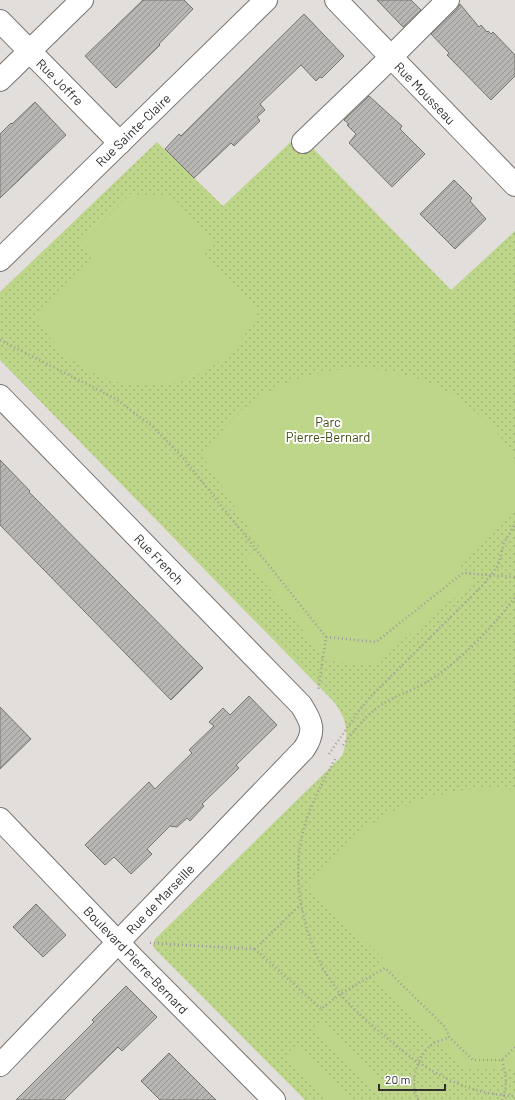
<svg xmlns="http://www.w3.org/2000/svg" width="515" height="1100" font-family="Barlow,sans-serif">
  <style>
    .park { fill: url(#park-dots) }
    .pitch { fill: #bed689 }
    .building { fill: url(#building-hatch); stroke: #767471 }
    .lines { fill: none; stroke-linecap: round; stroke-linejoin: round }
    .minor-casing { stroke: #777472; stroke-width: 24 }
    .path { stroke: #9e9b99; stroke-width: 2.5; stroke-dasharray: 1 3; stroke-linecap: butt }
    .minor { stroke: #fff; stroke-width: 22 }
    .labels { text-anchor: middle; stroke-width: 4; stroke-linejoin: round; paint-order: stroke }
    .street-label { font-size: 13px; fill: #302f2e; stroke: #fff }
    .park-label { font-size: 13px; fill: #404e13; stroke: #fff }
  </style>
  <defs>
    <pattern id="park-dots" width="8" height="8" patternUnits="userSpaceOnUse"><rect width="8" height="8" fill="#bed689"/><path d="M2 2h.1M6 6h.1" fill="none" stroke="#a4b877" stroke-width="1.8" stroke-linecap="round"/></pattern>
    <pattern id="building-hatch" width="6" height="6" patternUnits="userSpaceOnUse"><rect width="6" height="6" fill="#b8b6b3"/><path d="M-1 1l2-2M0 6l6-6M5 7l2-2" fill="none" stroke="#969492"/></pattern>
  </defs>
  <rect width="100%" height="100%" fill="#e2dedc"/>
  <path class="park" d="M 299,134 L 451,290 L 515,231 L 515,1100 L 305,1100 L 155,949 L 153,945 L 155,939 L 342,756 C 350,735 347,719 334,702 L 0,360 L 0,292 L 157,142 L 223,206 Z"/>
  <g class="pitch">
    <path d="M 130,194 L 171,196 L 216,242 L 202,256 L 258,313 C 249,329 240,345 225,357 C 179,395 112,395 66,355 C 53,344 43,329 35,314 L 95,256 L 81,242 Z"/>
    <path d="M 356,368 C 414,371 455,388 495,430 C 501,437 513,452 515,461 C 515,466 515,471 515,476 C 515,487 515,499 515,510 L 460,567 L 472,583 L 373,665 L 327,661 L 245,558 L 260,546 L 203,457 C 210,447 217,436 225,427 C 258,388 306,372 356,368 Z"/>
    <path d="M 498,789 L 515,790 L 515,1068 L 463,1067 L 370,975 L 384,960 L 309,887 C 316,878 322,869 330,860 C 365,820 412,798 464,790 C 475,789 487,789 498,789 Z"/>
    <polygon points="323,1021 387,1085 377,1095 313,1031"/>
    <polygon points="296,1045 350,1100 330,1100 286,1055"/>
  </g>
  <g class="building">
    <polygon points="143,0 184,0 193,9 159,44 160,45 116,88 85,56"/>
    <polygon points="377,0 411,0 421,10 403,27"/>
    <polygon points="460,4 479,27 481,25 487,32 488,31 491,34 493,32 515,55 515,76 491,100 447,55 449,53 431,34 457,9"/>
    <polygon points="304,14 344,56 322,78 320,77 316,81 301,65 260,104 265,110 257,117 260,121 234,146 231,143 194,178 165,149 179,134 181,136"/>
    <polygon points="369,96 402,126 400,129 425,154 392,187 349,143 356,134 347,125 349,124 344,120"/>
    <polygon points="35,102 66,135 0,198 0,134 11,123 12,124"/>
    <polygon points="454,180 472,198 470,201 486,219 455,249 420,214"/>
    <polygon points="0,460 30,491 29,492 203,668 171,700 0,525"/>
    <polygon points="249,696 277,725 236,765 239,768 202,804 204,806 190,821 187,818 177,827 170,826 147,849 152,854 131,874 114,857 105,865 85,845 149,782 155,789 192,753 189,750 214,726 209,722 223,708 230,715"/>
    <polygon points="0,707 31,739 0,769"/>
    <polygon points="36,904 66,935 43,957 13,927"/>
    <polygon points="126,986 157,1017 122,1051 118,1047 64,1100 16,1100 94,1022 92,1020"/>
    <polygon points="169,1053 216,1100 160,1100 141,1081"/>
  </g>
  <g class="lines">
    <defs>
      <g id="minor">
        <polyline points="336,0 515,185"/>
        <polyline points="0,21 120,143"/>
        <polyline points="0,80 82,0"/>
        <polyline points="303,142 376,72 448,0"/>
        <polyline points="0,260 266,0"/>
        <path d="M 0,396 L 301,705 C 312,722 316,731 304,749 L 0,1065"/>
        <polyline points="0,819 133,958 274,1100"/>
      </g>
    </defs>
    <use href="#minor" class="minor-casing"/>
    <g class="path">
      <polyline points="0,340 116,399 152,426 184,459 326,637 318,691"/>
      <polyline points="326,637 376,642 463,573 515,577"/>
      <path d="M 343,745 C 356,729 368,712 386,702 C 399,694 414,690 427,682 C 460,661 492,629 515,597"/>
      <polyline points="329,754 358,712 370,697 481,587 498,566 504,543 515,524"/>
      <path d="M 335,759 C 323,782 311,803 304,828 C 290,876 303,940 331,981 C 346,1004 368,1022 388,1039 C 424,1070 467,1095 515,1096"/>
      <polyline points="301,904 255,949 321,1009 340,994 385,968 445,1027 449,1037 473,1060 502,1060 515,1047"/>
      <polyline points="150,943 255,949"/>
      <path d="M 502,1060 C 506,1074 508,1086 502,1100"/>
      <path d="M 418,1100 C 409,1082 417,1054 434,1043 C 439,1041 445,1039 449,1037"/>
    </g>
    <use href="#minor" class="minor"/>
  </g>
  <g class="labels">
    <g class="street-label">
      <text transform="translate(60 82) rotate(45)" y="5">Rue Joffre</text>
      <text transform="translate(425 93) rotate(46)" y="5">Rue Mousseau</text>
      <text transform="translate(133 130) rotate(-44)" y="5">Rue Sainte-Claire</text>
      <text transform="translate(159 559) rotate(46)" y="5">Rue French</text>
      <text transform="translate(160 899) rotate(-46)" y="5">Rue de Marseille</text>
      <text transform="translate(136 960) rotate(46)" y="5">Boulevard Pierre-Bernard</text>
    </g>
    <g class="park-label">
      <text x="328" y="427">Parc<tspan x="328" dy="15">Pierre-Bernard</tspan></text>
    </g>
  </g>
  <path d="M379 1084v6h66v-6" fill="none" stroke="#302f2e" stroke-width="2"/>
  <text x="385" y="1084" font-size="12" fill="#302f2e" stroke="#ffffff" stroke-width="3" paint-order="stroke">20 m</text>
</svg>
